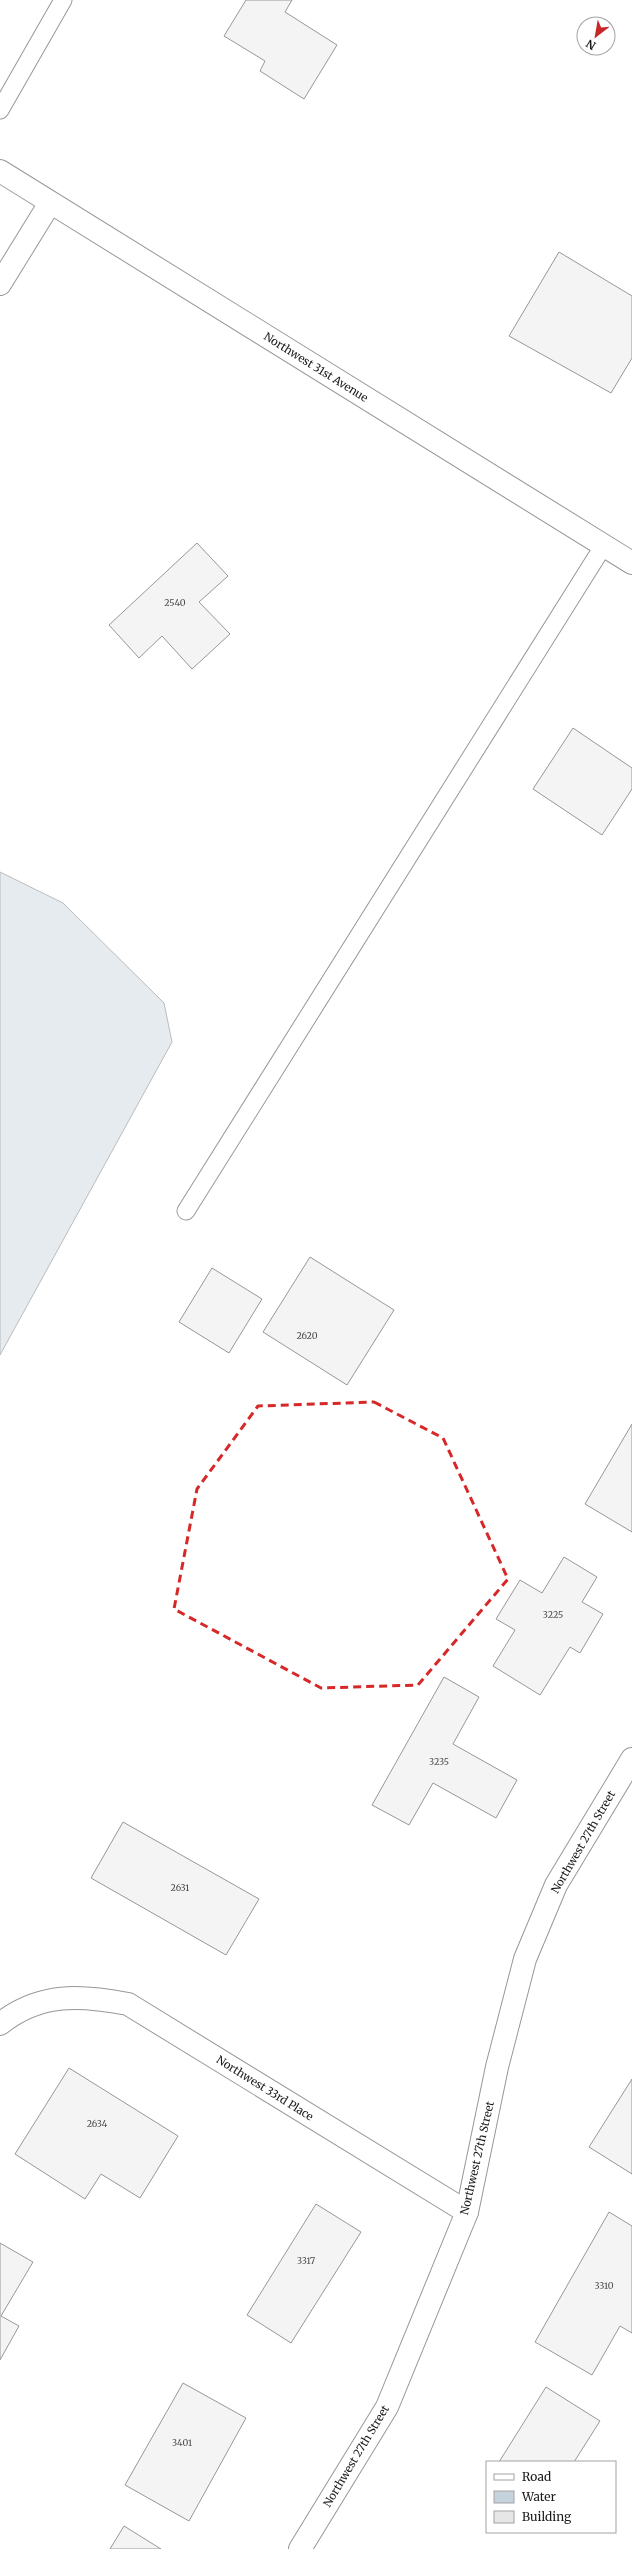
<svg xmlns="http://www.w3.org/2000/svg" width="632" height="2549" font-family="Merriweather,serif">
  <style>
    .water { fill: #c6d2dc; stroke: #6a6a6a }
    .building { fill: #e6e6e6; stroke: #1a1a1a }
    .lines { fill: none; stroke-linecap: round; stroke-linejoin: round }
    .lane-casing { stroke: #1a1a1a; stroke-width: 19 }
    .street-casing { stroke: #1a1a1a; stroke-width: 24 }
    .secondary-casing { stroke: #1a1a1a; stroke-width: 24 }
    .lane { stroke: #fff; stroke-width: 17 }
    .street { stroke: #fff; stroke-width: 22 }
    .secondary { stroke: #fff; stroke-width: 22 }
    .marked { fill: none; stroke: #d62828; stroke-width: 3; stroke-dasharray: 8 5; stroke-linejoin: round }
    .labels { text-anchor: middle; stroke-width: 3; stroke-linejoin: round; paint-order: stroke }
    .number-label { font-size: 9px; fill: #4d4d4d }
    .street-label { font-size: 11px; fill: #1a1a1a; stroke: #fff }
  </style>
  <rect width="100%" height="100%" fill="#fff"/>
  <polygon class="water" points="0,872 63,903 164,1003 172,1042 0,1355"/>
  <g class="building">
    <polygon points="246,0 292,0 285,12 337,45 304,99 260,71 265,61 224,36"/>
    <polygon points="559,252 632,296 632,358 611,393 509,336"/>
    <polygon points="197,543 228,576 199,602 230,634 192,669 162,636 139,658 109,625"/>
    <polygon points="573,728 632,768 632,789 602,835 533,789"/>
    <polygon points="310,1257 394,1310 347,1385 263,1332"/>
    <polygon points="212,1268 262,1299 229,1353 179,1322"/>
    <polygon points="632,1424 632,1532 585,1504"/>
    <polygon points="564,1557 597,1577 582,1602 603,1614 580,1653 570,1647 540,1695 493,1666 515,1630 496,1619 520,1580 542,1593"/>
    <polygon points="444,1677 479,1697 453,1744 517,1780 496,1818 433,1783 409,1825 372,1805"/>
    <polygon points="123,1822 259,1899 226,1955 91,1878"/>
    <polygon points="69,2068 178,2136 140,2198 101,2174 85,2199 15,2154"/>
    <polygon points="632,2079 632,2174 589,2147"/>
    <polygon points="316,2204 361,2232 291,2343 247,2315"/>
    <polygon points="609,2212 632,2226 632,2333 620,2326 592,2375 535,2342"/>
    <polygon points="0,2243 33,2262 1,2316 19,2326 0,2360"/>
    <polygon points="183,2383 246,2418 189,2521 125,2485"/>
    <polygon points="546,2387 600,2421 574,2462 499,2462"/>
    <polygon points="124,2526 161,2549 110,2549"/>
  </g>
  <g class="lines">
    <defs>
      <g id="lane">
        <polyline points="0,110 63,0"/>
        <polyline points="186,1211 604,545"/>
      </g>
      <g id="street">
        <polyline points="0,284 50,203"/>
        <path d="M 0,2024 C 40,1992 81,1995 128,2004 L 467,2212"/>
        <polyline points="300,2549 387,2407 467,2212 497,2067 525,1959 556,1885 632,1759"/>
      </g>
      <polyline id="secondary" points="0,171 632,563"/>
    </defs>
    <use href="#lane" class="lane-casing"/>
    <use href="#street" class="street-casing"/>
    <use href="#secondary" class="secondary-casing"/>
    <use href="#lane" class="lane"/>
    <use href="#street" class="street"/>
    <use href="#secondary" class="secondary"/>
  </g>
  <path d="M0 0H632V2549H0ZM 374,1402 L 443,1438 L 508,1579 L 418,1685 L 321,1688 L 174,1609 L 197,1489 L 258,1406 Z" fill="#fff" fill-opacity=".55" fill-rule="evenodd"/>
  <path class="marked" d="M 374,1402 L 443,1438 L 508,1579 L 418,1685 L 321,1688 L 174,1609 L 197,1489 L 258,1406 Z"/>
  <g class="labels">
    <g class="number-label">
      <text x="175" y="606">2540</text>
      <text x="307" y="1339">2620</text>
      <text x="553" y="1618">3225</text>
      <text x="439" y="1765">3235</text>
      <text x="180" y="1891">2631</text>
      <text x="97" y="2127">2634</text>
      <text x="306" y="2264">3317</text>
      <text x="604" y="2289">3310</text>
      <text x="182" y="2446">3401</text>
    </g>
    <g class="street-label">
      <text transform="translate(316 367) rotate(32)" y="4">Northwest 31st Avenue</text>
      <text transform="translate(583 1842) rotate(-60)" y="4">Northwest 27th Street</text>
      <text transform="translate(265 2088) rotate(32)" y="4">Northwest 33rd Place</text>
      <text transform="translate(477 2158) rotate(-77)" y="4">Northwest 27th Street</text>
      <text transform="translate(356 2456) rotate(-59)" y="4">Northwest 27th Street</text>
    </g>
  </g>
  <rect x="486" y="2461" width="130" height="72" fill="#ffffff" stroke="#a3a3a3"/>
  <rect x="494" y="2474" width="20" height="6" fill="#ffffff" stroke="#a3a3a3"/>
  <text x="522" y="2481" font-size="12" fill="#1a1a1a">Road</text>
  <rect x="494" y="2491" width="20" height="12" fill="#c6d2dc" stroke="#a3a3a3"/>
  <text x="522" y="2501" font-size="12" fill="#1a1a1a">Water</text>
  <rect x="494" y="2511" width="20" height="12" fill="#e6e6e6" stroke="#a3a3a3"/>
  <text x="522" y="2521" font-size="12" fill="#1a1a1a">Building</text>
  <g transform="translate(596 36) rotate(211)"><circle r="19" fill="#ffffff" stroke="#a3a3a3"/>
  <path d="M0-3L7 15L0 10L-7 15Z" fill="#c62828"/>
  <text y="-6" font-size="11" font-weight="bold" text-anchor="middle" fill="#1a1a1a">N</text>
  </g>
</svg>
